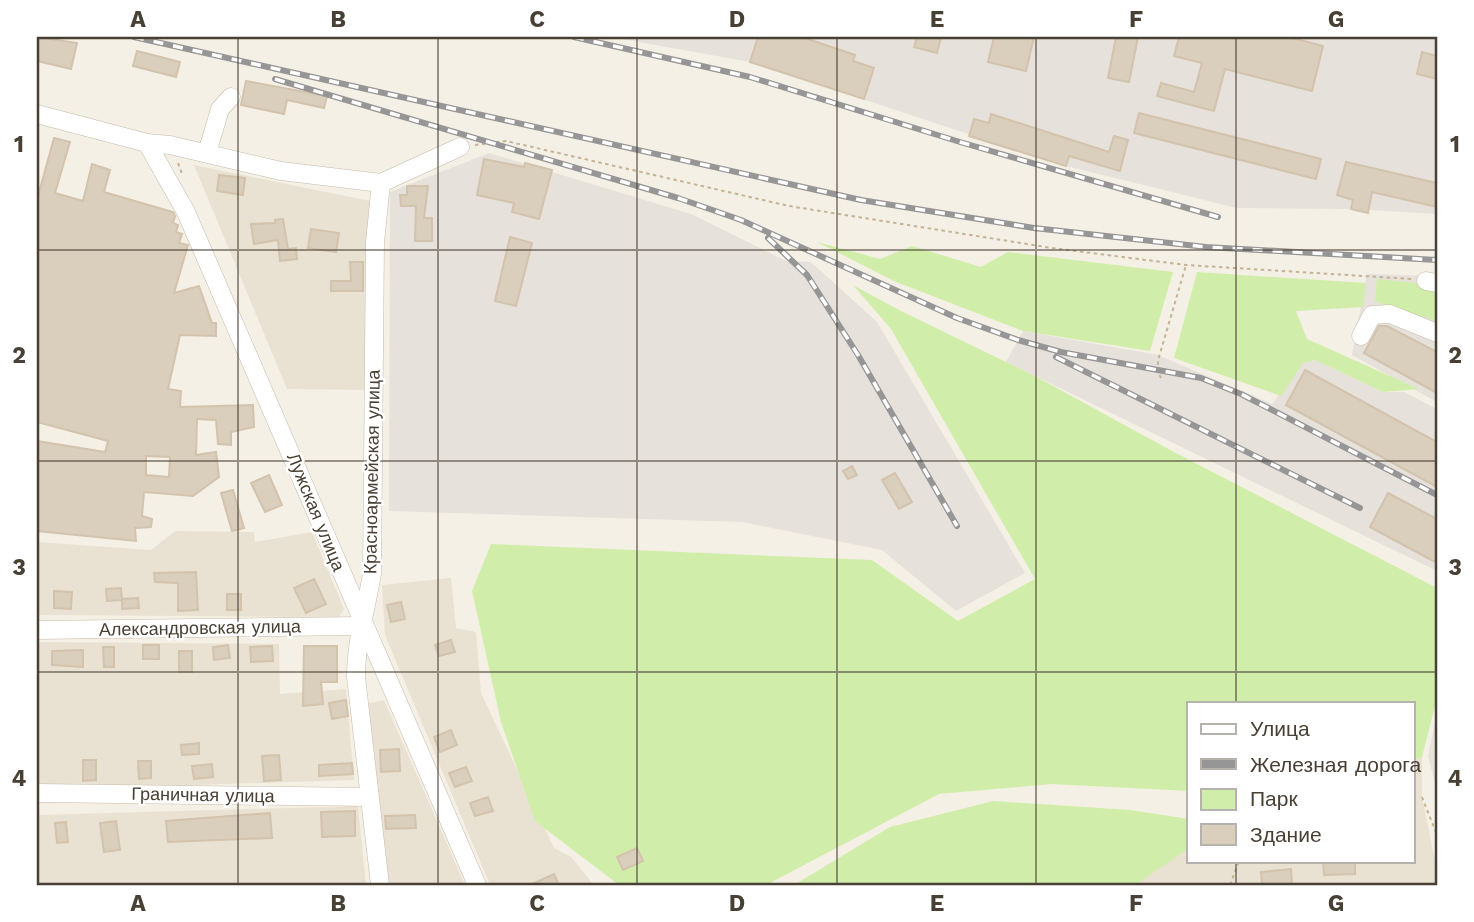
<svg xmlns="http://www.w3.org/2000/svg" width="1474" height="922" font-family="'Work Sans',sans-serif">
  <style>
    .residential { fill: #e9e2d2 }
    .industrial { fill: #e6e1da }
    .green { fill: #d0eea9 }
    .building { fill: #dacebc; stroke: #d3c3ac; stroke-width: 2; fill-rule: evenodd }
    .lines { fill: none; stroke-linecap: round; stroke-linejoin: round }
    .minor-casing { stroke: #c4baaa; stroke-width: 19 }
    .path { stroke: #c4b396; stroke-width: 2; stroke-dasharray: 3.5 3.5; stroke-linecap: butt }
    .minor { stroke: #fff; stroke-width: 18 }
    .rail-casing { stroke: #969696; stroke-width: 6 }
    .rail { stroke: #fff; stroke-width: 3.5; stroke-dasharray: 10; stroke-linecap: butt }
    .grid { fill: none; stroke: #484034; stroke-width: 2; stroke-opacity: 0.55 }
    .labels { text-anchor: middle; stroke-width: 5; stroke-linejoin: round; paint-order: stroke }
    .street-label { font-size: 18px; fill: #484034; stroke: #fff }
    .neatline { fill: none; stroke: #484034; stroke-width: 2.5 }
    .grid-label { font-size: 23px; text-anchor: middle; font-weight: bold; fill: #484034 }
  </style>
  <rect width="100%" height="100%" fill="#f5f0e5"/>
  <g class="residential">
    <polygon points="194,165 370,201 370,390 287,389"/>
    <polygon points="175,531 254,532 255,542 312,532 344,609 339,617 37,615 37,542 151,550"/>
    <polygon points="451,578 456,628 476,632 481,693 554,848 571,857 594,885 490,885 385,635 382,585"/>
    <polygon points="37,642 279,644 280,694 346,689 354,780 37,790"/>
    <polygon points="384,700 465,885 387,885 376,815 369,703"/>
    <polygon points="1422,757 1422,797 1437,870 1437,885 1134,885 1189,847 1189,861 1413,861 1413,760"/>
    <polygon points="358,806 366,885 37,885 37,815"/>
  </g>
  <g class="industrial">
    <polygon points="611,37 1437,37 1437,214 1351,209 1237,208 1066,166 750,62"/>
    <polygon points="489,153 691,214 786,261 811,262 877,322 1025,573 956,611 882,550 742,522 389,511 390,192"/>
    <polygon points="1367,274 1437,276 1437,402 1352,355"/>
    <polygon points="1023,331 1158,355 1272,404 1303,363 1315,360 1383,392 1404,392 1437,409 1437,571 1006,362"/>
    <polygon points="1437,713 1437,791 1428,756"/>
  </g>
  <g class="green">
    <polygon points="817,242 880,259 912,246 981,267 1008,252 1173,272 1150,351 1023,331 896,282"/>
    <polygon points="1197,272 1366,283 1363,307 1296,311 1307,339 1419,389 1383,392 1315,360 1303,363 1281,396 1174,358"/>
    <polygon points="1377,279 1436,285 1437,322 1427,317 1412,318 1375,301"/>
    <polygon points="853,285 901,311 1033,375 1172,451 1437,588 1437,698 1422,757 1413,760 1413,703 1189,703 1189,791 1051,784 939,794 766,885 619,885 535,821 501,722 472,591 491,544 872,560 958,621 1035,579 891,329"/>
    <polygon points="993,801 1130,810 1189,819 1189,848 1135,885 794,885 890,827"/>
  </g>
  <g class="building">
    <polygon points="38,37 77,43 71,69 37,61"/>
    <polygon points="758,37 802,37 855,55 853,61 874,68 864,99 750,62"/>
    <polygon points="917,37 941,37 937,53 914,47"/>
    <polygon points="994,37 1034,37 1026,71 988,62"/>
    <polygon points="1116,37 1138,37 1129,82 1108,78"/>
    <polygon points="1179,37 1288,37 1323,46 1312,91 1225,69 1214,111 1157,96 1161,83 1194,92 1202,63 1174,56"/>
    <polygon points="137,51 180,62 176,77 133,66"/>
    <polygon points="1422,52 1437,56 1437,79 1417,74"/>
    <polygon points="246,81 327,96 324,108 287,100 284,114 241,105"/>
    <polygon points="1139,113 1321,159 1316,179 1134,133"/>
    <polygon points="991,114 1109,152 1114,136 1128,140 1120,171 1069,156 1066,166 969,136 974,119 989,123"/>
    <path d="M 54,138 L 70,142 L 55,193 L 83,201 L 92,164 L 110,170 L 104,192 L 173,212 L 175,216 L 173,223 L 178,225 L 176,232 L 182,234 L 179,243 L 188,245 L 174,293 L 199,286 L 212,323 L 216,323 L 216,336 L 180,335 L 168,389 L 181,391 L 180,407 L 253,405 L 254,427 L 231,432 L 231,445 L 218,444 L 216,420 L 197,419 L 196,455 L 216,452 L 219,477 L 193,496 L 144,492 L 142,516 L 152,519 L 151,527 L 135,528 L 136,541 L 37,531 L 37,441 L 105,452 L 108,441 L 37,422 L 37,200 ZM 146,456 L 170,457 L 169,477 L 146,475 Z"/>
    <polygon points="484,159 524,167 525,163 552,170 539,219 512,212 514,203 477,195"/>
    <polygon points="1346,162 1437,183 1437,207 1372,192 1368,213 1351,209 1353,200 1337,195"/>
    <polygon points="219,175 245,178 243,195 217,191"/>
    <polygon points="407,186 428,186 424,218 432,218 432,241 415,241 416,206 401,206 400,195 407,195"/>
    <polygon points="283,219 288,249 296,248 297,259 280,261 278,240 254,244 251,224 275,223 275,220"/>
    <polygon points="311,229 339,233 336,252 308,248"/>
    <polygon points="510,237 532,243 516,306 495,301"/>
    <polygon points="350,262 363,262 363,291 331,291 331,281 351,281"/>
    <polygon points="1379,326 1387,326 1437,352 1437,393 1364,353"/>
    <polygon points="1305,370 1437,442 1437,487 1286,405"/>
    <polygon points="852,466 857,475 848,479 843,471"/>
    <polygon points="895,473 912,502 899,509 882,480"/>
    <polygon points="269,475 282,505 265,512 251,483"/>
    <polygon points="233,490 244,528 232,531 221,493"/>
    <polygon points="1388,493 1437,519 1437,563 1370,527"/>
    <polygon points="196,572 198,610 178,611 178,583 155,582 154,573"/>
    <polygon points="314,579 326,604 306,613 294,588"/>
    <polygon points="121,588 122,600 107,601 106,589"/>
    <polygon points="54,591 72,592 71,609 54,608"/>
    <rect x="227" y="594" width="14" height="16"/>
    <polygon points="138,598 139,608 122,609 122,599"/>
    <polygon points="401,602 405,619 391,622 387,605"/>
    <polygon points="451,640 455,652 439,656 435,645"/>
    <rect x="143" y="645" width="16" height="14"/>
    <polygon points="228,645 230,658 214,660 213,647"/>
    <polygon points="272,646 273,661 251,662 250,647"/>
    <polygon points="304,646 337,646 337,682 321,682 323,704 303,706"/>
    <polygon points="103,647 114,647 114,667 104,667"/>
    <polygon points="83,650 83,667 52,665 52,651"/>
    <rect x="179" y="651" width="13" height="21"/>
    <polygon points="346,700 348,716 332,719 329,703"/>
    <polygon points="451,730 457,745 440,752 434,737"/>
    <polygon points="199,743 199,754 182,755 181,745"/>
    <polygon points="399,749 400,771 381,772 380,750"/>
    <polygon points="279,755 281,780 264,781 262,756"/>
    <polygon points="83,760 96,760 96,780 83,781"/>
    <polygon points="138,761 151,761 151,778 139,779"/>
    <polygon points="352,763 353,774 319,776 319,765"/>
    <polygon points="212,764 213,777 194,779 192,766"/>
    <polygon points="466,767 472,781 455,787 449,773"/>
    <polygon points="488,797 493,811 475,816 470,803"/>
    <polygon points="355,811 355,836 322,837 321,812"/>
    <polygon points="270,813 272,838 168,842 166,821"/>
    <polygon points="415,815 416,828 386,829 385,816"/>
    <polygon points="116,821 120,850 104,852 100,823"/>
    <polygon points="66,822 68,842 57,843 55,823"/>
    <polygon points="637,848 643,861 623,870 617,857"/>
    <polygon points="1323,861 1355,861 1355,874 1324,875"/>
    <polygon points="1291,869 1292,885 1262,885 1261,872"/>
    <polygon points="554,874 559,885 530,885"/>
  </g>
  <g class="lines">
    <defs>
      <g id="minor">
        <polyline points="37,114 147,143 170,145 281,171 381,183 460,147"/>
        <polyline points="147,143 186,212 477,885"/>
        <polyline points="207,153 220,109 231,97"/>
        <polyline points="1426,281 1437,283"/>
        <polyline points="1361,336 1372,315 1390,314 1437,333"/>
        <polyline points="37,630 363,626"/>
        <polyline points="37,793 369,797"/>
        <path d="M 380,885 L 356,677 C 356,642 366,609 372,574 L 375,242 L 381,183"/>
      </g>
    </defs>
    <use href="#minor" class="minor-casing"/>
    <g class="path">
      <polyline points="475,145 506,141 789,206 1052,248 1186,265 1412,279"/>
      <polyline points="178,163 182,174"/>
      <polyline points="1161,378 1157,369 1159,357 1186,265"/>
      <polyline points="1422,797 1437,835"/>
      <polyline points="1230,885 1239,861"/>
    </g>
    <use href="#minor" class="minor"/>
    <defs>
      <g id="rail">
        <polyline points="134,37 861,200 1034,228 1206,247 1437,260"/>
        <polyline points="574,37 750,77 960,142 1218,217"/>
        <polyline points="275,79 678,198 741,220 957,318 1018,340 1061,352 1201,378 1241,394 1437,495"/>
        <polyline points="768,238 807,275 858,355 957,526"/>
        <polyline points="1056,357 1360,508"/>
      </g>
    </defs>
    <use href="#rail" class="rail-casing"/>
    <use href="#rail" class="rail"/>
  </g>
  <path class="grid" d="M 238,37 L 238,885M 438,37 L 438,885M 637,37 L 637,885M 837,37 L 837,885M 1036,37 L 1036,885M 1236,37 L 1236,703M 37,250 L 1437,250M 37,461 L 1437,461M 37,672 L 1437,672M 1236,861 L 1236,885"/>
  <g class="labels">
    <g class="street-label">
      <text transform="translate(372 472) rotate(-89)" y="6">Красноармейская улица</text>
      <text transform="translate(316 512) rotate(68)" y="6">Лужская улица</text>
      <text transform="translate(200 628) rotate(-1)" y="6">Александровская улица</text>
      <text transform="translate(203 795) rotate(1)" y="6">Граничная улица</text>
    </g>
  </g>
  <rect width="1474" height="922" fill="none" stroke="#ffffff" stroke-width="77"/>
  <rect x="1187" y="702" width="228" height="161" fill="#ffffff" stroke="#b6b3ae" stroke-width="2"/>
  <rect x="1201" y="724" width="35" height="10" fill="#ffffff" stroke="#b6b3ae" stroke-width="2"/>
  <text x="1250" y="736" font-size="21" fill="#484034">Улица</text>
  <rect x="1201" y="759" width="35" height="10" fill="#969696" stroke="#b6b3ae" stroke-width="2"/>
  <text x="1250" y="772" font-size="21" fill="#484034">Железная дорога</text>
  <rect x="1201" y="789" width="35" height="21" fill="#d0eea9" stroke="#b6b3ae" stroke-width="2"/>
  <text x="1250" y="806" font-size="21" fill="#484034">Парк</text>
  <rect x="1201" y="824" width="35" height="21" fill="#dacebc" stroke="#b6b3ae" stroke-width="2"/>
  <text x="1250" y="842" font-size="21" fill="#484034">Здание</text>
  <rect x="38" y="38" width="1398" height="846" class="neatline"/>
  <g class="grid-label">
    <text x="138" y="27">A</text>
    <text x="338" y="27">B</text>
    <text x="537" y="27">C</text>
    <text x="737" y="27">D</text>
    <text x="937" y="27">E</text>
    <text x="1136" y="27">F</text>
    <text x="1336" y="27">G</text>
    <text x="19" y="152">1</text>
    <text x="1455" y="152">1</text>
    <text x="19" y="363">2</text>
    <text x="1455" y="363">2</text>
    <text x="19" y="575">3</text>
    <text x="1455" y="575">3</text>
    <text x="19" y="786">4</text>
    <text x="1455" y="786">4</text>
    <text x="138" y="911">A</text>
    <text x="338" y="911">B</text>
    <text x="537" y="911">C</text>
    <text x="737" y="911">D</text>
    <text x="937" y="911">E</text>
    <text x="1136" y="911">F</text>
    <text x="1336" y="911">G</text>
  </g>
</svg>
